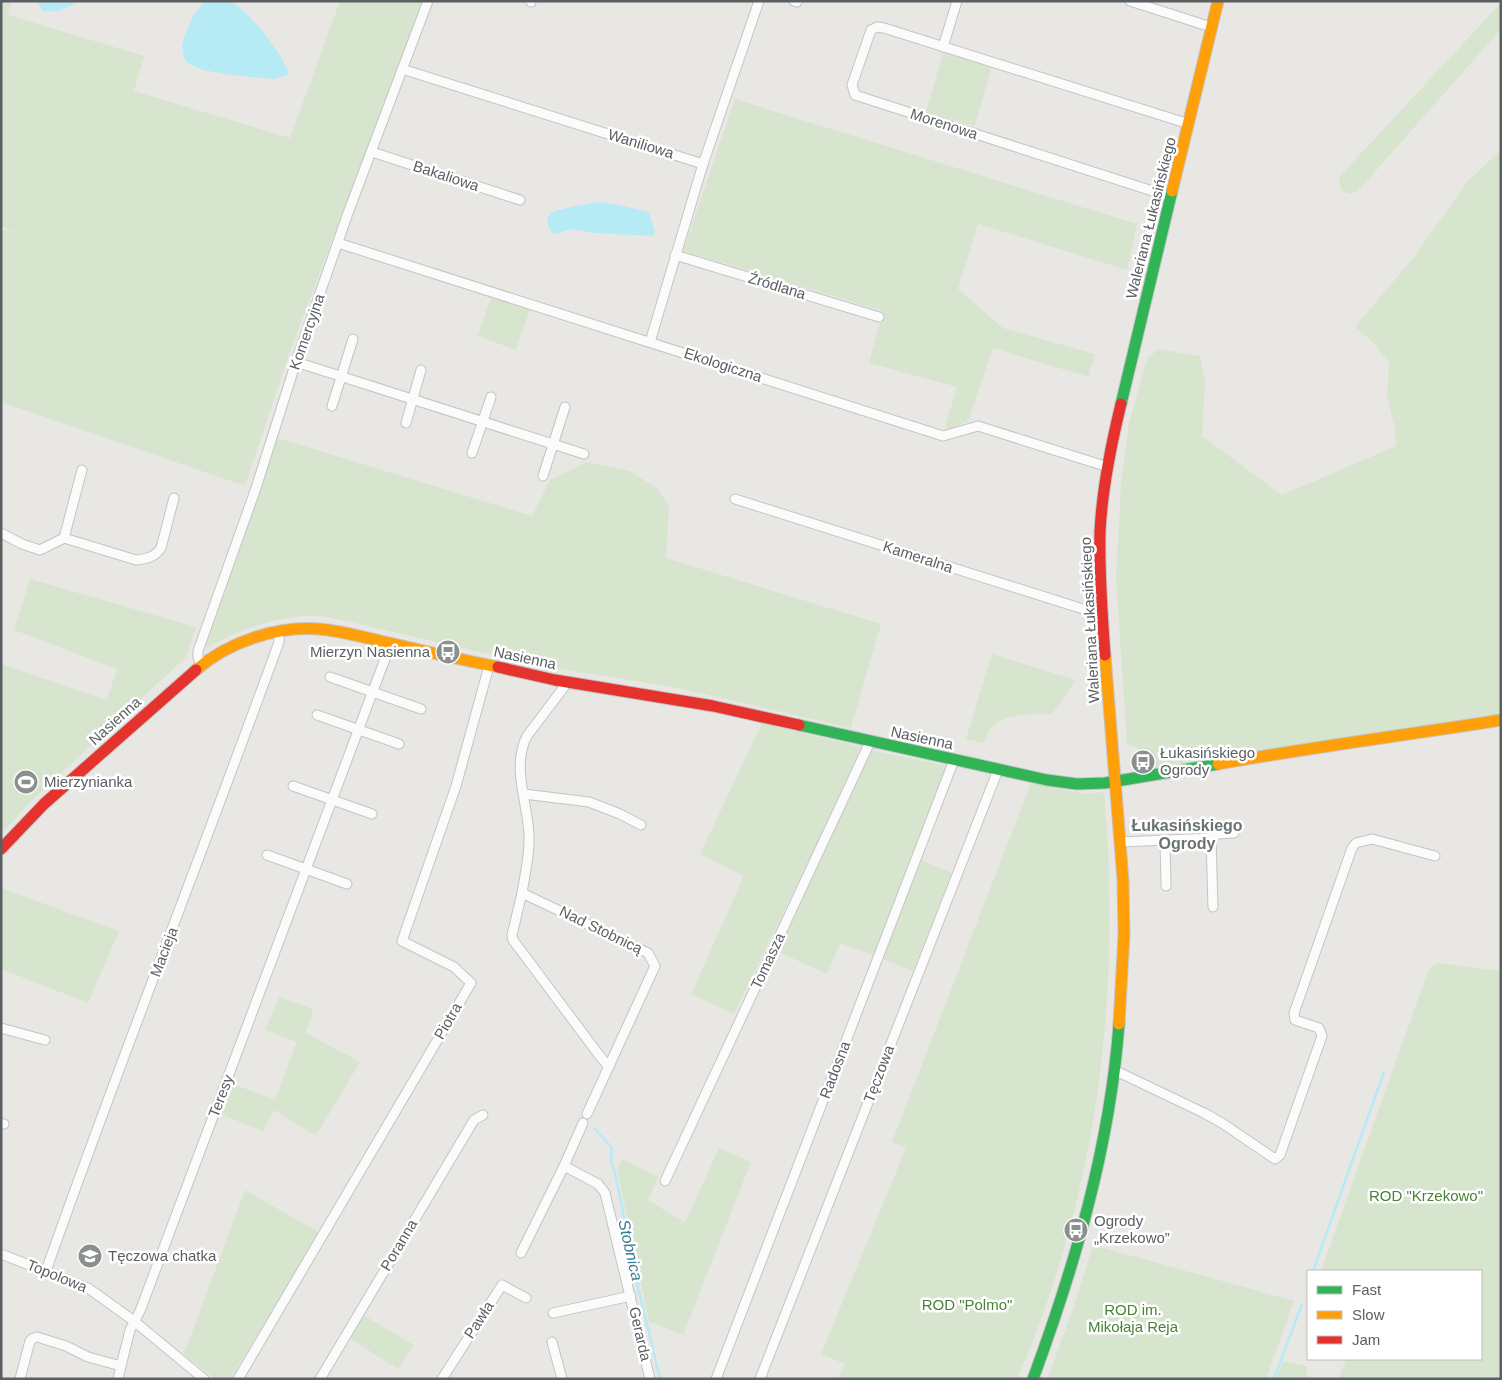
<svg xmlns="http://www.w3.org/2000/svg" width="1502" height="1380" font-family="Arial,sans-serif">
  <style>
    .green { fill: #d7e5cf }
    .water { fill: #b6ebf6 }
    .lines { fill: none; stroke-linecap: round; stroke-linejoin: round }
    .stream { stroke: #b6ebf6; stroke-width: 2.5 }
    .street-casing { stroke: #c4c4c4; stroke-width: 11 }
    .fast-casing { stroke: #c5c5c5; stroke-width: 13 }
    .slow-casing { stroke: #c5c5c5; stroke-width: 13 }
    .jam-casing { stroke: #c5c5c5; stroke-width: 13 }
    .street { stroke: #fcfbfb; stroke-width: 9 }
    .fast { stroke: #30b455; stroke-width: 11 }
    .slow { stroke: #ff9f0a; stroke-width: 11 }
    .jam { stroke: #e5322d; stroke-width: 11 }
    .labels { text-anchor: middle; stroke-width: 5; stroke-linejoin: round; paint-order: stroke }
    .street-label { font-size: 15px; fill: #5a5f62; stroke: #fff }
    .poi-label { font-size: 15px; fill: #5a5f62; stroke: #fff; text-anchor: start }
    .park-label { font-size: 15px; fill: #478436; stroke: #fff }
    .neighbourhood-label { font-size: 16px; font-weight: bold; fill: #6b7274; stroke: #fff }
    .water-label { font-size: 16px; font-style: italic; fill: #377d94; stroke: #fff }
  </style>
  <rect width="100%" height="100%" fill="#e9e7e4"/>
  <g class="green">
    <polygon points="1,1 11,1 8,15 144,56 134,91 290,138 340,1 423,1 289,354 245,486 1,402 1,229 14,232 1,226"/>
    <polygon points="1501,3 1501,29 1357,192 1349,194 1341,190 1339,177"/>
    <polygon points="943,52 991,68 975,126 926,112"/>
    <polygon points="735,99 1137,224 1127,270 978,224 958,289 1003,328 1095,354 1089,377 993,348 968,421 950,429 945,427 957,387 869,363 883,311 683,251"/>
    <path d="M 1501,150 L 1501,716 L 1148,771 C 1144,754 1145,749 1127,745 L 1116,578 L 1121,484 L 1129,423 L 1147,359 L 1158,349 L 1200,356 L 1205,381 L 1202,436 L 1282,495 L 1396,446 L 1395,429 L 1387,396 L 1389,363 L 1375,344 L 1355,327 L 1413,258 L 1468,181 Z"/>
    <polygon points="491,297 530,309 516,350 478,336"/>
    <path d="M 278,438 L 532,516 L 550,480 L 587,462 L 630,471 L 658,489 L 669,507 L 666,558 L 881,624 L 851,728 L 678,688 L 536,665 L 333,618 C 325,617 315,615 306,616 C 271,618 236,631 207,648 L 205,643 Z"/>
    <polygon points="30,579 196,627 186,657 29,803 4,831 1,830 1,664 107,700 117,669 14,630"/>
    <path d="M 992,654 L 1076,680 L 1052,714 C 1024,715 992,711 984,743 L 966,739 Z"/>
    <polygon points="762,723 861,747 817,843 734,1014 691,994 744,876 700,854"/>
    <polygon points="870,750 948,766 873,955 840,943 827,974 774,950"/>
    <path d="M 1031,783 L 1085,794 L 1104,792 C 1122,991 1098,1195 1017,1379 L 838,1379 L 845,1364 L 821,1354 L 906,1148 L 892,1142 Z"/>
    <polygon points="921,860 952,873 913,971 882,959"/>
    <polygon points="1,888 119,931 88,1003 1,969"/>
    <polygon points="1440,963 1501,971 1501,1379 1339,1379 1346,1359 1481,1359 1481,1271 1321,1271 1428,971 1434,965"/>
    <polygon points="279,997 313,1009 306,1033 360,1062 316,1136 274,1110 263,1131 220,1114 231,1083 275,1100 297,1042 265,1030"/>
    <polygon points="719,1148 751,1162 683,1335 649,1321 617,1169 622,1159 658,1177 648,1200 685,1223"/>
    <polygon points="245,1190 320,1233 230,1379 215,1379 184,1354"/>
    <polygon points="1093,1245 1294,1301 1266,1379 1047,1379 1073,1309"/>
    <polygon points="363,1315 414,1345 398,1369 349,1338"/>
    <polygon points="1283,1361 1307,1366 1306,1379 1276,1379"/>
  </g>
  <g class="water">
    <path d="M 37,1 L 78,1 C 66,9 57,13 43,11 Z"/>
    <path d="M 206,1 C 214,1 225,0 233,3 C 248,10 287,59 289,75 L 273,79 L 231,75 L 203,70 L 189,64 L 184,58 L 182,46 L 185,34 L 194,13 Z"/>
    <path d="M 598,202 L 615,204 L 649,212 L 655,233 L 652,236 L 595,233 L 573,229 L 554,234 C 548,229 544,219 551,213 C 556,209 590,203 598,202 Z"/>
  </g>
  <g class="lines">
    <g class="stream">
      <polyline points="594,1128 612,1148 611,1161 616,1177 638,1287 660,1379"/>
      <polyline points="1313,1271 1384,1072"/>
      <polyline points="1307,1290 1308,1286"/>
      <polyline points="1274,1379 1302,1304"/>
    </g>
    <defs>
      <g id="street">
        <polyline points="794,1 797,2"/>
        <polyline points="1130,1 1211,27"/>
        <polyline points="531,2 531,1"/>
        <polyline points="943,47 957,1"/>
        <polyline points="402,69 703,164"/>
        <polyline points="372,152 520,200"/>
        <polyline points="1171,197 855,95 852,85 871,30 877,27 884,28 1189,124"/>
        <polyline points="338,243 943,436 978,426 1108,467"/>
        <polyline points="675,255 879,317"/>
        <polyline points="650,342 703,164 759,1"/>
        <polyline points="296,362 584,454"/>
        <polyline points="332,406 353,339"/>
        <polyline points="406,423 421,370"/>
        <polyline points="472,453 491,397"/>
        <polyline points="543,476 565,407"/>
        <polyline points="735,499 1102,615"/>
        <path d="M 1,533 L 22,544 L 40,550 L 64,538 L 136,560 C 147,559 155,557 161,548 L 174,498"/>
        <polyline points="64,538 82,470"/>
        <polyline points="201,665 198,657 198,651 256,488 296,362 348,213 428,1"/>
        <polyline points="330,677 421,709"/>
        <path d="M 565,681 L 564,687 L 527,736 C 511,767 528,803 529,835 C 530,854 525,874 522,893 L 648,953 L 655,966 L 587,1114"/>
        <polyline points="317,715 399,744"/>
        <polyline points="293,786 372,814"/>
        <polyline points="524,794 589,802 620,814 641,825"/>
        <polyline points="1211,838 1213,907"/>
        <polyline points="1165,841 1166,886"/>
        <polyline points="1121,842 1211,838 1217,834 1234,833"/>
        <polyline points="267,855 347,884"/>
        <polyline points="522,893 512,935 513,940 599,1055 609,1067"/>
        <polyline points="1,1028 45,1040"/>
        <polyline points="1114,1070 1204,1113 1222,1123 1275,1159 1280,1155 1322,1036 1319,1028 1295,1020 1294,1013 1352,848 1356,843 1372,839 1435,856"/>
        <polyline points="1,1123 4,1124"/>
        <polyline points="564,1166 598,1184 605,1193 650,1379"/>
        <polyline points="665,1181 870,742"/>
        <polyline points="521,1253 564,1166 583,1123"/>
        <polyline points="1,1254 88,1288 134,1321 204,1379"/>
        <path d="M 46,1271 C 120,1060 203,852 279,642 L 279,632"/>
        <polyline points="553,1313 631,1296"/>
        <polyline points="552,1342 562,1379"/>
        <polyline points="20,1379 30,1341 33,1338 37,1337 66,1346 88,1357 121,1366 130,1330 140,1311 391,643"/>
        <polyline points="118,1379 121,1366"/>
        <polyline points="238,1379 471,983 454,967 402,941 456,786 489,666"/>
        <polyline points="320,1379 474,1120 483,1115"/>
        <polyline points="442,1379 502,1285 526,1298"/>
        <polyline points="716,1379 954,760"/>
        <polyline points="760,1379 998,770"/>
      </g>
      <g id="fast">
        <polyline points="1121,404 1172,191"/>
        <polyline points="799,725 1047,780 1077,784 1105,783 1218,764"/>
        <path d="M 1033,1379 C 1075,1265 1110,1146 1119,1024"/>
      </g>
      <g id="slow">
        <polyline points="1172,191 1218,1"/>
        <polyline points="1105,655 1123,880 1124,935 1119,1024"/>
        <path d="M 196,670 C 228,642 276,626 319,629 C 344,631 369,639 394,644 C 428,652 463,660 498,667"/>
        <path d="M 1218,764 C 1312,747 1407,735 1501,720"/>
      </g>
      <g id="jam">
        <path d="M 1105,655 C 1102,614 1099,574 1100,532 C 1102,489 1111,445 1121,404"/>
        <polyline points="498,667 555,680 713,706 799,725"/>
        <polyline points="1,849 44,804 196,670"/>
      </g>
    </defs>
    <use href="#street" class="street-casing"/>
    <use href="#fast" class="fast-casing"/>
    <use href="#slow" class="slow-casing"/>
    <use href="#jam" class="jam-casing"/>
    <use href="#street" class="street"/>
    <use href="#fast" class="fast"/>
    <use href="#slow" class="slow"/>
    <use href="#jam" class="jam"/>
  </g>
  <defs>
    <symbol id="bus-disc" viewBox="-11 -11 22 22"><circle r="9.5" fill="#8c8f90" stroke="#fff"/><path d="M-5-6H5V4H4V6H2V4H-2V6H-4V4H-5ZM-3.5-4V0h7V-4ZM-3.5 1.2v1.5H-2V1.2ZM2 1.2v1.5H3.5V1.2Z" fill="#fff"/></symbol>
    <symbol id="stadium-disc" viewBox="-11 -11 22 22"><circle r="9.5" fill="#8c8f90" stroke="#fff"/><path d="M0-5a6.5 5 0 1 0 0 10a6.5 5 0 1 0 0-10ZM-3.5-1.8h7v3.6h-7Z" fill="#fff"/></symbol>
    <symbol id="school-disc" viewBox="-11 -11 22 22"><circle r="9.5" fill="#8c8f90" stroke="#fff"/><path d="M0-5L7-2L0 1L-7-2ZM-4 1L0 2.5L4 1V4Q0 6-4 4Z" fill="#fff"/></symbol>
  </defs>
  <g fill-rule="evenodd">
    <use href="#bus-disc" x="434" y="638" width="28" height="28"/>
    <use href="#bus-disc" x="1129" y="748" width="28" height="28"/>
    <use href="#stadium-disc" x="12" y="768" width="28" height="28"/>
    <use href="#bus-disc" x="1062" y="1216" width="28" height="28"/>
    <use href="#school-disc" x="76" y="1242" width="28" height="28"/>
  </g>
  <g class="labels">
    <g class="street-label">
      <text transform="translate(944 124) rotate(18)" y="5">Morenowa</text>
      <text transform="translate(641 144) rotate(17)" y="5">Waniliowa</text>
      <text transform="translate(446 176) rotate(18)" y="5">Bakaliowa</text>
      <text transform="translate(1151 218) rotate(-76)" y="5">Waleriana Łukasińskiego</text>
      <text transform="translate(777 286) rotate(17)" y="5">Źródlana</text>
      <text transform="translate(307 332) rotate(-71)" y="5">Komercyjna</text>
      <text transform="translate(723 365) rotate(18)" y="5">Ekologiczna</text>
      <text transform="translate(918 557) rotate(18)" y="5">Kameralna</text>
      <text transform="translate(1090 620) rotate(-93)" y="5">Waleriana Łukasińskiego</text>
      <text transform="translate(525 658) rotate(12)" y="5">Nasienna</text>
      <text transform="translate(115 721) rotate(-42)" y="5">Nasienna</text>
      <text transform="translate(922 738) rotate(12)" y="5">Nasienna</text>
      <text transform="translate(601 930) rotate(26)" y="5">Nad Stobnicą</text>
      <text transform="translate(164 952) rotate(-69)" y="5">Macieja</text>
      <text transform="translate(768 961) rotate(-65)" y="5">Tomasza</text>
      <text transform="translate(448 1021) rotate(-60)" y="5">Piotra</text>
      <text transform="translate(835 1070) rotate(-69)" y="5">Radosna</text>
      <text transform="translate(879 1074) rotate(-69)" y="5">Tęczowa</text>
      <text transform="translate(221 1096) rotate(-69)" y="5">Teresy</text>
      <text transform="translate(399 1245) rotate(-59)" y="5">Poranna</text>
      <text transform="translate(57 1276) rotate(22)" y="5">Topolowa</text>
      <text transform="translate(479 1320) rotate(-57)" y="5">Pawła</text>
      <text transform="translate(640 1334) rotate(77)" y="5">Gerarda</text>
    </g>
    <g class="poi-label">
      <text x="430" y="657" text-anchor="end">Mierzyn Nasienna</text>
      <text x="1160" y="758">Łukasińskiego<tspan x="1160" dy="17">Ogrody</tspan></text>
      <text x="44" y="787">Mierzynianka</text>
      <text x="1094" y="1226">Ogrody<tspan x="1094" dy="17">„Krzekowo”</tspan></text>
      <text x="108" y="1261">Tęczowa chatka</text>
    </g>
    <g class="park-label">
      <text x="1426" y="1201">ROD "Krzekowo"</text>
      <text x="967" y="1310">ROD "Polmo"</text>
      <text x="1133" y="1315">ROD im.<tspan x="1133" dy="17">Mikołaja Reja</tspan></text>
    </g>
    <g class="neighbourhood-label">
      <text x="1187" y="831">Łukasińskiego<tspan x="1187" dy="18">Ogrody</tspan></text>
    </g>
    <g class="water-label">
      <text transform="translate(631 1250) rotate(77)" y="6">Stobnica</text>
    </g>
  </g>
  <rect width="1502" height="1380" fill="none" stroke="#5a5f62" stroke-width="5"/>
  <rect x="1307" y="1270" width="175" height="90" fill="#ffffff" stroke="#bdbfc0"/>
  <rect x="1317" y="1286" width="25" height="8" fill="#30b455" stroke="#bdbfc0"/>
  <text x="1352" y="1295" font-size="15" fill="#5a5f62">Fast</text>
  <rect x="1317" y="1311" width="25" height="8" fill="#ff9f0a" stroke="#bdbfc0"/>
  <text x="1352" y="1320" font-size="15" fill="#5a5f62">Slow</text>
  <rect x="1317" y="1336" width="25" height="8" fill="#e5322d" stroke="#bdbfc0"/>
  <text x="1352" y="1345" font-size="15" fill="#5a5f62">Jam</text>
</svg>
